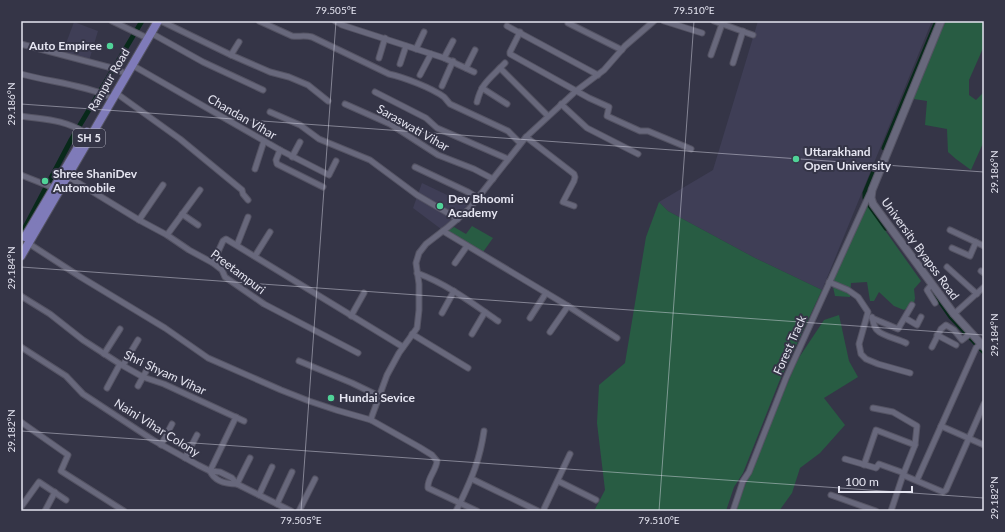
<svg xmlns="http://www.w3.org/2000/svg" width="1005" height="532" font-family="Lato,sans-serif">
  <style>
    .built { fill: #3f3e56 }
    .green { fill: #285c43 }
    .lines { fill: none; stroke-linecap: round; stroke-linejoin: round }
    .canal { stroke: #08291a; stroke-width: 5 }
    .minor-casing { stroke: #555464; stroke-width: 7 }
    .secondary-casing { stroke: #555464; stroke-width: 9 }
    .primary-casing { stroke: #555464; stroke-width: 10 }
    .minor { stroke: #68687c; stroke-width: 5 }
    .secondary { stroke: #68687c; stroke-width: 7 }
    .primary { stroke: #7f7bb9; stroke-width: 8 }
    .ticks { fill: none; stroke: #e5e5f1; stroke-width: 1; stroke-opacity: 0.45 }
    .poi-dot { fill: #50d398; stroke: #353547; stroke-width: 1.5 }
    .labels { text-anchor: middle; stroke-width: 4; stroke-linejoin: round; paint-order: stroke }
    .shield { fill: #353547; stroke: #b0b0be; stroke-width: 1 }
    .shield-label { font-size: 11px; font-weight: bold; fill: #e5e5f1 }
    .poi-label { font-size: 12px; font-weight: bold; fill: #e5e5f1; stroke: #353547; text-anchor: start }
    .street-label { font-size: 12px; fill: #e5e5f1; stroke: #353547 }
    .neatline { fill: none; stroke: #e5e5f1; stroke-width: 1.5 }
    .ticks-label { font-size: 10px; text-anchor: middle; fill: #e5e5f1 }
  </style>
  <rect width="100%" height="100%" fill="#353547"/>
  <g class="built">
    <polygon points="758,21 932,21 822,290 755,258 668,211 659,202 713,170"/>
    <polygon points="74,22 98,31 89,61 62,54"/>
    <polygon points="422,183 468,205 441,229 413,208"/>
  </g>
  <g class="green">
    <polygon points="946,21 984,21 984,46 969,80 969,95 976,100 984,92 984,141 971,170 956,159 948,152 947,129 925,125 927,101 914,99 912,92"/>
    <polygon points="659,202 668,211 755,258 822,290 779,382 743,473 734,487 726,511 594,511 605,490 597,423 599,385 625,363 646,237"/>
    <polygon points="867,205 921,281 914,289 915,298 914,303 904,310 894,306 879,292 874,301 870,301 867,282 851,283 850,297 835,296 831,278"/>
    <polygon points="472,226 493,238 483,252 448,231 454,227 466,234"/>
    <polygon points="839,315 849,361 858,377 824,398 845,425 820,453 800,468 792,493 779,511 735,511 765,435 798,359 824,320"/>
  </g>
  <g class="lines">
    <g class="canal">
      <polyline points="884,148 937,21"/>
      <polyline points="865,198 865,193 877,164"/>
      <polyline points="868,203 886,228"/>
      <polyline points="21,235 71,140 142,21"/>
      <polyline points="935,294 951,317 984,352"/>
    </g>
    <defs>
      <g id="minor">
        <polyline points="112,21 143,36"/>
        <polyline points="161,21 231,55 270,72 289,77 308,85 328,101"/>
        <path d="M 259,21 L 292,36 C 299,37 304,35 312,37 L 389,74 C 403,77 432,88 444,97 C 446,99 448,102 450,104 L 508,131 L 520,143"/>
        <polyline points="335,21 342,25 444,58 474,72"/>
        <polyline points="664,21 702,33"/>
        <polyline points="714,21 753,35"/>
        <polyline points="568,23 622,50"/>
        <polyline points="507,26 598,75"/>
        <polyline points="520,32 510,52 510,54 589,98 609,107 607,116 640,131 648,131 691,149"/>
        <polyline points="151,33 203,62 263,90"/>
        <polyline points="21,44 112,68 122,72"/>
        <polyline points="416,49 424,32"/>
        <polyline points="231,55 239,42"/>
        <polyline points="711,55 722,24"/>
        <polyline points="379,58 385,38"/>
        <polyline points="444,58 453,41"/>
        <polyline points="733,63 743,31"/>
        <polyline points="400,64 406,46"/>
        <polyline points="132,65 280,150 329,175 336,161"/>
        <polyline points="466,68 475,50"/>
        <polyline points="500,68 505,63"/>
        <path d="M 21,74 C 50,82 80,84 108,96"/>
        <polyline points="420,75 431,54"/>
        <polyline points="442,86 453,61"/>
        <polyline points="482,88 507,104"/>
        <polyline points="375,92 426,118 437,128 508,159"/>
        <polyline points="116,93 180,139 242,190 243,194 248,200"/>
        <path d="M 477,102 C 481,85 488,80 500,68 L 548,116"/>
        <polyline points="345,104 390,124 438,155 474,169 493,179"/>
        <polyline points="561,104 587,128 638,154"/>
        <polyline points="270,112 300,125 319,139 370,160 417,195 458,219"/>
        <path d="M 21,116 C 47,120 62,119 86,133"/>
        <polyline points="526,137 574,174 575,177 574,181 563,202 574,206"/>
        <polyline points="280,150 276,160 277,164 323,187"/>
        <polyline points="292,157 300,142"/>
        <polyline points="415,167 468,192 478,198"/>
        <polyline points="255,169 264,141"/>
        <polyline points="21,175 54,188"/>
        <polyline points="67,176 139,220 167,235 189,250 213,263 222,270 225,277 264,304 358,353"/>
        <polyline points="182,214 198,225"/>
        <polyline points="139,220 163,185"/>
        <polyline points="950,230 984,246"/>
        <polyline points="443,231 568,306 617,338"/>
        <polyline points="167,235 200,190"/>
        <path d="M 28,243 L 79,276 L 165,328 L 208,358 L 281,390 L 309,401 L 336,410 L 371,420 L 419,447 L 432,455 L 437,461 C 436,471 427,478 428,488 L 460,503 L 456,511"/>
        <polyline points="237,245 248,217"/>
        <polyline points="952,248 970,256 976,242"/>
        <polyline points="255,256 270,232"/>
        <polyline points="213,263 223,241 226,239 403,347"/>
        <polyline points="455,263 467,246"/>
        <polyline points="947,267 977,294"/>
        <polyline points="981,271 984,273"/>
        <path d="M 417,273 C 447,284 472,303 498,321"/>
        <polyline points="829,282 848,290 858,297 868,312 859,344 861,354 866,359 878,364 910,373"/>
        <polyline points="932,284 927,290 935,303"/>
        <polyline points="21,296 50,314 83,340 120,364 143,377 164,384 244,421"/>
        <polyline points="442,313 454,291"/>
        <polyline points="954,314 984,287"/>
        <polyline points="351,316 364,293"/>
        <path d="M 872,317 C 873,321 874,327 877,330 C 882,336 898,339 906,343"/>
        <polyline points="530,318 546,293"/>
        <polyline points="872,318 898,329 912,305"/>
        <polyline points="905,318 917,325 921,317"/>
        <polyline points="550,332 568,306"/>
        <polyline points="412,334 468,368"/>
        <polyline points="472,334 485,312"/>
        <polyline points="937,335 956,345"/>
        <polyline points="21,347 66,376 83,394 153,440 198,465 210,471 220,472 232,478 237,484 291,511"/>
        <polyline points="932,347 941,329 946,325 954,330 962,340 971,333"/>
        <polyline points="104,354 120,329"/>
        <polyline points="299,361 352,383 379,396"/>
        <polyline points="123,365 138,340"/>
        <polyline points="138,386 150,364"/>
        <polyline points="107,388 120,364"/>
        <polyline points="873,408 893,412 917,426 915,445 903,475 891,511"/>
        <path d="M 236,417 L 210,471 C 215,482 226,484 237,484 L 250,458"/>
        <polyline points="371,420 372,416 387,375 399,353 417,328 419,310 419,284 416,263 419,253 426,244 448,227 469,209 526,137 576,91 604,70 625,46 654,21"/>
        <polyline points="21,422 68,455 61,471 124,511"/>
        <polyline points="941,426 984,445"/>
        <polyline points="161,445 172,424"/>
        <polyline points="185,458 197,435"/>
        <polyline points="845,459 876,468 879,464 904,473"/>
        <polyline points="864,465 876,430 915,445"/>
        <polyline points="903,475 943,492 946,490 984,404"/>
        <polyline points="472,479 538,511"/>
        <polyline points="917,480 976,348 981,344"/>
        <polyline points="558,481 596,500"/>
        <polyline points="259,495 272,467"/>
        <polyline points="831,495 876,511"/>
        <polyline points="277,504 292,472"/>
        <polyline points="21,507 39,482 66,500"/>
        <polyline points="45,511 55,492"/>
        <polyline points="299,511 315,479"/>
        <path d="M 477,511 L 460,503 C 472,478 480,459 484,431"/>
        <polyline points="543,511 570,454"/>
        <polyline points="733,511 743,481 749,472 786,378 870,193"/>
      </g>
      <polyline id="secondary" points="941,21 872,190 871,198 873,204 954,314 984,347"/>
      <g id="primary">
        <polyline points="25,237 87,132"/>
        <polyline points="21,256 158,21"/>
      </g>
    </defs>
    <use href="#minor" class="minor-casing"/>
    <use href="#secondary" class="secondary-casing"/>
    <use href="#primary" class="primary-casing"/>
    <use href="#minor" class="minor"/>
    <use href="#secondary" class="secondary"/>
    <use href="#primary" class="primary"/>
  </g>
  <path class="ticks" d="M 21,104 L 984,172M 21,267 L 984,335M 21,431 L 984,498M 301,511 L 336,21M 659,511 L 694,21"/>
  <g class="poi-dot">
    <circle cx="110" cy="46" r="4"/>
    <circle cx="796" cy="159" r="4"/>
    <circle cx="45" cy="181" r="4"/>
    <circle cx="440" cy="206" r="4"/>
    <circle cx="331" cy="398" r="4"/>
  </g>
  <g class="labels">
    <rect class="shield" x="73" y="129" width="32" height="18" rx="3"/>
    <g class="shield-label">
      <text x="89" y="142">SH 5</text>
    </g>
    <g class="poi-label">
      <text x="102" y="50" text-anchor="end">Auto Empiree</text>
      <text x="804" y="156">Uttarakhand<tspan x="804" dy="14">Open University</tspan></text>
      <text x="53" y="178">Shree ShaniDev<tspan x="53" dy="14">Automobile</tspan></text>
      <text x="448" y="203">Dev Bhoomi<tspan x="448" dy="14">Academy</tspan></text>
      <text x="339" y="402">Hundai Sevice</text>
    </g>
    <g class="street-label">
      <text transform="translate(109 80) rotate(-60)" y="4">Rampur Road</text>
      <text transform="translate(242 117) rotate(30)" y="4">Chandan Vihar</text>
      <text transform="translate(413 128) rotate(30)" y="4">Saraswati Vihar</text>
      <text transform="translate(920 249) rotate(54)" y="4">University Byapss Road</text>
      <text transform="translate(238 272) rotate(37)" y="4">Preetampuri</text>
      <text transform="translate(790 345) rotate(-66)" y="4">Forest Track</text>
      <text transform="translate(165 373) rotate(25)" y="4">Shri Shyam Vihar</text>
      <text transform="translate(157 428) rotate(32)" y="4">Naini Vihar Colony</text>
    </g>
  </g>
  <rect width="1005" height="532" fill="none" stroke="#353547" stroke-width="44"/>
  <path d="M839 486v6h73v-6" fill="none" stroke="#e5e5f1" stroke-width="2"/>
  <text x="845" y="486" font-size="12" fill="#e5e5f1" stroke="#353547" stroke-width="3" paint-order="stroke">100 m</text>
  <rect x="22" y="22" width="961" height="488" class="neatline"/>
  <g class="ticks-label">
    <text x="336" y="14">79.505°E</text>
    <text x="694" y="14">79.510°E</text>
    <text transform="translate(11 104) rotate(-90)" y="4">29.186°N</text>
    <text transform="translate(994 172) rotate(-90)" y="4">29.186°N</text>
    <text transform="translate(11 268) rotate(-90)" y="4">29.184°N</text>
    <text transform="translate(994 335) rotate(-90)" y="4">29.184°N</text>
    <text transform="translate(11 431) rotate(-90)" y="4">29.182°N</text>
    <text transform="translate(994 498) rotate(-90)" y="4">29.182°N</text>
    <text x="301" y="524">79.505°E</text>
    <text x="659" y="524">79.510°E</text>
  </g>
</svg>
